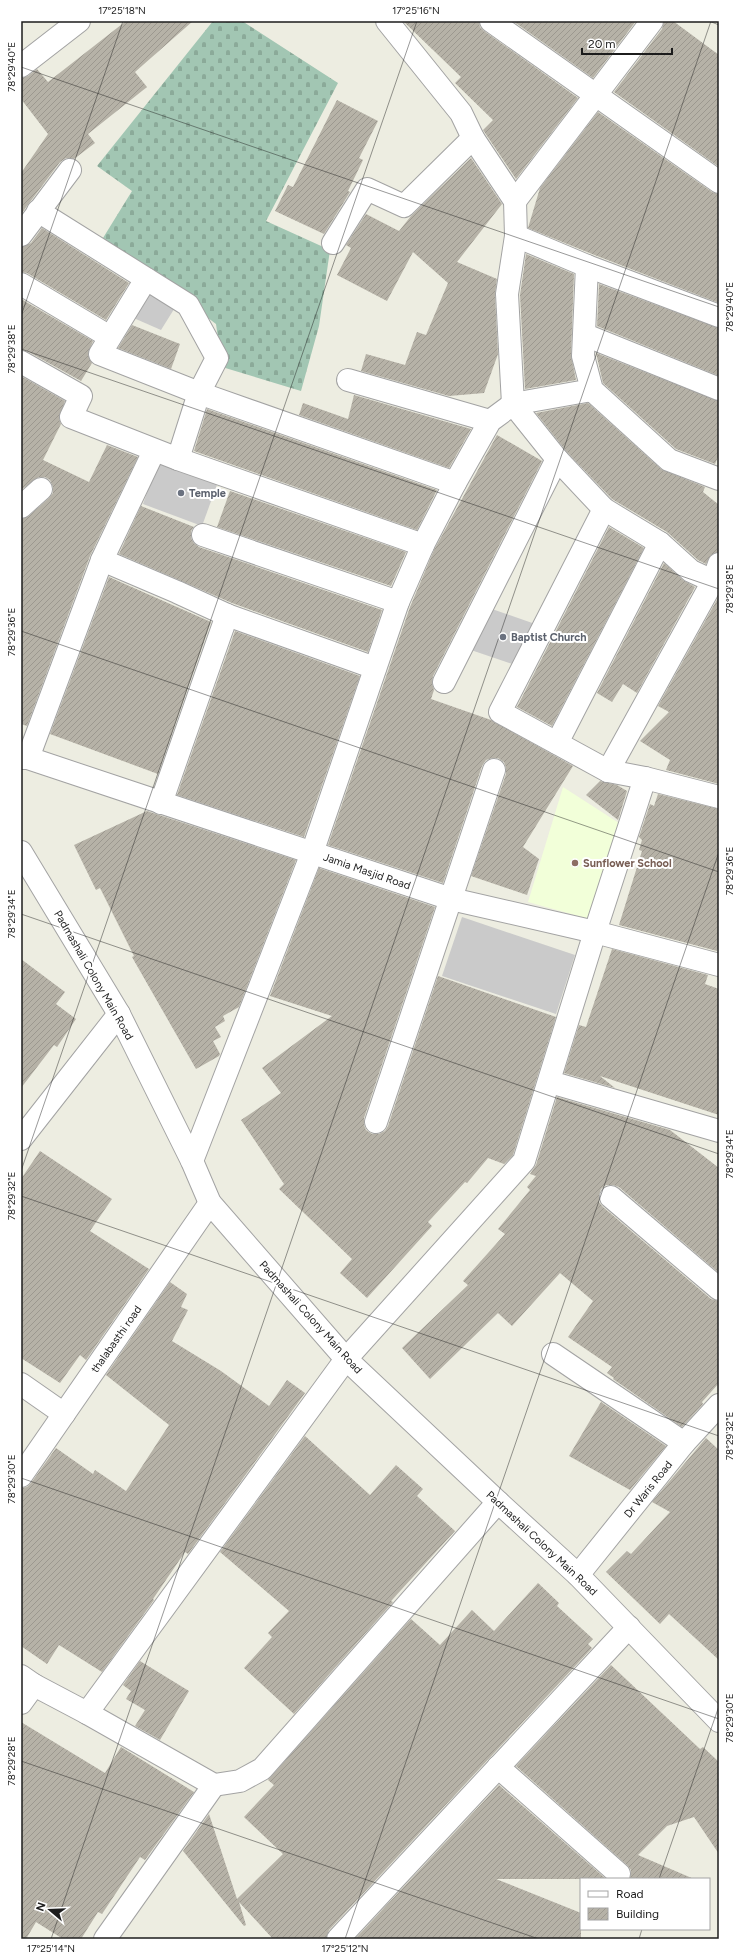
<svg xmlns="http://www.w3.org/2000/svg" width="740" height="1960" font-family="Figtree,sans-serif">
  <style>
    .education { fill: #f2ffd9 }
    .religious { fill: #cacaca }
    .cemetery { fill: url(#cemetery-stones) }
    .building { fill: url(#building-hatch) }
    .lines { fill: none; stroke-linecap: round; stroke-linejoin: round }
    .minor-casing { stroke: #a3a3a3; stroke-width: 24 }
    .tertiary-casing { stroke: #a3a3a3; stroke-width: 24 }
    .minor { stroke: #fff; stroke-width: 22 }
    .tertiary { stroke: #fff; stroke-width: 22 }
    .ticks { fill: none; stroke: #1c1c1c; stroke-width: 1; stroke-opacity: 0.45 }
    .worship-dot { fill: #6b7280; stroke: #fff; stroke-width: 1.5 }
    .education-dot { fill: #8d6e63; stroke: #fff; stroke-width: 1.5 }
    .labels { text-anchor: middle; stroke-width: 4; stroke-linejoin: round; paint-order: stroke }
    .worship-label { font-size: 11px; font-weight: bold; fill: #5b616d; stroke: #fff; text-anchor: start }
    .education-label { font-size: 11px; font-weight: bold; fill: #785e54; stroke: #fff; text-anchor: start }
    .street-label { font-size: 11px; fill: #1c1c1c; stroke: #fff }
    .neatline { fill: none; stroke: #1c1c1c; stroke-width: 1.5 }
    .ticks-label { font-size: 10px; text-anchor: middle; fill: #1c1c1c }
  </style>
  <defs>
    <pattern id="cemetery-stones" width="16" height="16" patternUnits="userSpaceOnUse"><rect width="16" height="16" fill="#a2c6b3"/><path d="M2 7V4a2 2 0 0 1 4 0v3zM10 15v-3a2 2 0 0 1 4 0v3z" fill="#8baa99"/></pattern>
    <pattern id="building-hatch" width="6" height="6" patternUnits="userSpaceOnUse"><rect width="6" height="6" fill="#b6b2a7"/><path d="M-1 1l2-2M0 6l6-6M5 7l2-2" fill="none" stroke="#9c988f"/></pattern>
  </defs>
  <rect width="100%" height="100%" fill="#edede1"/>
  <polygon class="education" points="563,787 622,825 593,920 528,902"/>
  <g class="religious">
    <polygon points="147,288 176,306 161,330 129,316"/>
    <polygon points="159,460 218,482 202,526 143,504"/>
    <polygon points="489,608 538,625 518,666 468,649"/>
    <polygon points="462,917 575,955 556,1014 442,976"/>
  </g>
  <polygon class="cemetery" points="213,21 242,21 338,83 266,221 330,250 319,326 301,391 222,367 216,324 103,238 132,191 97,166"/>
  <g class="building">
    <polygon points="126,21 193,21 135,72 147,87 88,134 95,143 74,159 66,158 60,162 21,214 21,173 48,134 21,99 21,78 28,76 37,69 48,82"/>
    <polygon points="403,21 479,21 480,27 484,31 578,98 516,179 483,130 493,120 455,83 461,77"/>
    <polygon points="513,21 636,21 593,78"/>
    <polygon points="664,21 673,21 719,55 719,167 614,92 662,29"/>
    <polygon points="337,100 378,121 359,158 363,160 348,191 350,192 324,234 275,211 288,185 293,187"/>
    <polygon points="598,112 712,192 719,194 719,303 592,254 528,228 540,188"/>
    <polygon points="471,158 502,204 457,262 497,279 495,295 498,354 484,393 449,396 361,371 366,354 405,365 417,332 426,335 448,283 413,252 387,301 337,275 351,248 346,245 366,214 399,231 411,216"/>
    <polygon points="42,228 129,283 106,320 27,273 21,272 21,247 31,243"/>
    <polygon points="526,254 574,274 571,355 576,380 525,389 520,295"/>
    <polygon points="599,284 719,328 719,376 597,326"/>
    <polygon points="21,299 93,341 88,354 92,363 81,381 27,351 21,350"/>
    <polygon points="132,325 180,344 171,369 118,348"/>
    <polygon points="596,353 719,401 719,455 715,464 676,449 603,383"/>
    <polygon points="21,376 65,401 59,418 61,424 43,460 89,482 107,445 138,457 90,556 27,726 21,724 21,519 29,516 49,498 53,493 53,487 50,480 45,477 39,477 21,490"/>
    <polygon points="354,395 471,429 449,468 299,415 303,403 348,419"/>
    <polygon points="588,403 661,469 705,487 703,492 719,505 719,552 711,555 706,564 698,560 667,532 612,499 566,451 536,413"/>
    <polygon points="207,409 437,490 417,530 194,451"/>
    <polygon points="497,435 542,461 433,676 432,683 434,690 431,699 491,720 573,766 523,847 539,859 527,895 471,876 506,774 506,768 504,762 498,758 492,758 486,760 482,766 443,883 328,845 410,607 434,550"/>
    <polygon points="230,491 406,552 391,586 217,527"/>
    <polygon points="141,506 194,527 191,531 191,538 194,543 199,547 382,610 368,652 232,603 119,554"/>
    <polygon points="609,527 644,548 552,726 517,707"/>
    <polygon points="664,563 683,580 695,587 637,693 623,684 612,702 597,693"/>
    <polygon points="109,577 211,622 158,774 50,734"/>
    <polygon points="719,596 719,784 666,770 670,760 640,741 669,712 658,706"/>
    <polygon points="235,631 360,676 304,837 177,795"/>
    <polygon points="600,781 617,785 627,791 618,820 586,795"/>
    <polygon points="658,794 719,809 719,946 717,951 619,925 642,851 639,850 642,840 639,837 650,804 654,806"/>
    <polygon points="147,811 296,860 239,1007 223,1016 225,1021 215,1027 221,1037 213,1041 220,1054 219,1056 196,1069 132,957 134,956 100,888 96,890 74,845"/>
    <polygon points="319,868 435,907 364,1118 364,1125 366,1130 372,1134 379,1134 385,1131 388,1126 438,976 556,1017 513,1155 504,1164 488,1158 467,1183 465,1182 428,1222 432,1226 367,1298 340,1273 352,1259 279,1189 284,1184 241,1120 281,1093 262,1068 332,1016 270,996"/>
    <polygon points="612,949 708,975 705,984 719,989 719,1115 600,1076 615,1088 564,1073 579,1025 586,1027"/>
    <polygon points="21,959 65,992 56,1004 76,1019 57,1047 54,1045 21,1088"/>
    <polygon points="557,1097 670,1130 719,1168 719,1273 619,1187 613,1185 606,1185 601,1189 599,1195 599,1202 603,1207 711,1299 719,1301 719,1383 702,1402 703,1404 682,1427 613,1379 614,1378 607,1373 612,1367 568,1337 593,1301 560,1273 512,1326 498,1313 430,1379 402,1348 468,1285 463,1281 505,1234 498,1229 530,1190 527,1187 536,1176 530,1174 536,1165"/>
    <polygon points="40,1151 112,1199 90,1231 149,1269 86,1360 80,1355 60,1383 21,1358 21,1179"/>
    <polygon points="170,1282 187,1294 181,1307 188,1310 172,1341 221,1371 269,1406 287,1380 305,1393 188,1554 185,1552 153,1599 154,1600 102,1672 59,1645 47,1664 21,1646 21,1488 27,1487 31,1483 56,1448 93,1474 95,1470 126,1491 169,1425 106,1375"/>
    <polygon points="601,1402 666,1446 630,1490 569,1456"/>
    <polygon points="305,1436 370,1495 396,1465 423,1489 417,1496 455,1531 391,1601 393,1602 294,1714 244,1668 272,1637 268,1633 289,1611 220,1552"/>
    <polygon points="706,1438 719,1450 719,1660 669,1614 660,1624 606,1572 627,1551 631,1554 670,1512 652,1502"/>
    <polygon points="538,1583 559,1603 557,1606 593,1639 588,1644 592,1648 329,1930 326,1939 273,1939 239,1902 246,1925 244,1926 183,1851 209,1814 237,1899 283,1854 244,1817 274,1785 268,1780 411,1619 440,1645 472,1610 494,1631"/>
    <polygon points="140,1661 189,1691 160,1740 135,1726 145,1710 126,1699 131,1691 123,1685"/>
    <polygon points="611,1665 700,1749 703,1747 719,1762 719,1854 694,1817 667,1826 638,1855 694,1879 630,1879 631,1870 627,1865 516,1766"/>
    <polygon points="21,1722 105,1773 121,1747 194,1792 145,1860 140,1857 102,1914 98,1912 81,1939 63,1939 36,1922 26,1939 21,1939"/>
    <polygon points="499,1785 606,1879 496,1879 581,1913 581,1939 355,1939"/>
  </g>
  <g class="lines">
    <defs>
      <g id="minor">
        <polyline points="387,21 461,113 473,138 515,201 516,236 507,294 513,404 557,459 604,509 660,543 691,571 719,584"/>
        <polyline points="491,21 719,182"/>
        <polyline points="21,66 79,21"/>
        <polyline points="515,201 652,21"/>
        <polyline points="38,211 188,305 217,358 199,393 178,459"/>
        <polyline points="21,235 70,170"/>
        <polyline points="516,236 587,266 719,316"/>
        <polyline points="333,243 367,189 404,206 473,138"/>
        <polyline points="587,266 583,356 592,390 669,460 719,479"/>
        <polyline points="146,279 100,354 199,393 455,483"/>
        <polyline points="21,284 110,337"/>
        <polyline points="585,335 719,389"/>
        <polyline points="21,362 81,396 71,417 178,459 423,545"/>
        <polyline points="348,380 490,421"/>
        <polyline points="21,507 41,489"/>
        <polyline points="604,509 500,712 608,771 645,778 719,797"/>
        <polyline points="203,535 398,602"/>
        <polyline points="102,560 177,592 227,615 375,668"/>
        <polyline points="444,682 557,459"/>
        <polyline points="557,743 660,543"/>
        <polyline points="21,758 28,758 451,899 595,932 719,965"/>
        <polyline points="28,758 102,560 154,451"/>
        <polyline points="608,771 713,581 719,564"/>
        <polyline points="161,803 227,615"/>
        <polyline points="550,1082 719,1131"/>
        <polyline points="376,1122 494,770"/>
        <polyline points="21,1139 119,1014"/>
        <polyline points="192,1161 312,853 398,602 423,545 455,483 490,421 513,404 592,390"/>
        <polyline points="611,1197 719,1289"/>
        <polyline points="553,1354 684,1443"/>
        <polyline points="21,1384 64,1414"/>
        <polyline points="21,1476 210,1203"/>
        <polyline points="578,1575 684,1443 719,1405"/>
        <polyline points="21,1676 34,1685 87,1713 214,1785 240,1781 262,1769 498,1502"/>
        <polyline points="21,1703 34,1685"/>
        <polyline points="87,1713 346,1359 524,1161 595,932 645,778"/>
        <polyline points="498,1767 619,1874"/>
        <polyline points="105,1939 214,1785"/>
        <polyline points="338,1939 629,1627"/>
      </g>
      <polyline id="tertiary" points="21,852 119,1014 192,1161 210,1203 346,1359 498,1502 578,1575 719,1721"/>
    </defs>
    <use href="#minor" class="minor-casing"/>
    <use href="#tertiary" class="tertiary-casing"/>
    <use href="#minor" class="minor"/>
    <use href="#tertiary" class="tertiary"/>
  </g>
  <path class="ticks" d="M 709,21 L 719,25M 21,67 L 719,307M 21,316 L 123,21M 21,349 L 719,589M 21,631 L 719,872M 21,914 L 719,1154M 21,1171 L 417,21M 21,1196 L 719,1436M 21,1478 L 719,1719M 21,1761 L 539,1939M 659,1879 L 719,1706M 51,1939 L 711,21M 345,1939 L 719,852M 639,1939 L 642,1929"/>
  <g class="worship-dot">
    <circle cx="181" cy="493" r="4"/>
    <circle cx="503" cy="637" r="4"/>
  </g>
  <circle class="education-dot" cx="575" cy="863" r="4"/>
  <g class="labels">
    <g class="worship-label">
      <text x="189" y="497">Temple</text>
      <text x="511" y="641">Baptist Church</text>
    </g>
    <g class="education-label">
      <text x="583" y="867">Sunflower School</text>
    </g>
    <g class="street-label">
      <text transform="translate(367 871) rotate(19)" y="4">Jamia Masjid Road</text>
      <text transform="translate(94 975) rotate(60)" y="4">Padmashali Colony Main Road</text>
      <text transform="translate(311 1317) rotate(48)" y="4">Padmashali Colony Main Road</text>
      <text transform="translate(116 1339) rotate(-55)" y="4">thalabasthi road</text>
      <text transform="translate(648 1489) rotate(-51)" y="4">Dr Waris Road</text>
      <text transform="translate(542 1543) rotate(43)" y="4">Padmashali Colony Main Road</text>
    </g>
  </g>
  <rect width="740" height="1960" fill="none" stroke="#ffffff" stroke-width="44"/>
  <rect x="580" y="1878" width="130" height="52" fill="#ffffff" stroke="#a4a4a4"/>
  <rect x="588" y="1891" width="20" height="6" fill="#ffffff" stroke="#a4a4a4"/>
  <text x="616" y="1898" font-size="12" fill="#1c1c1c">Road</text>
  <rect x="588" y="1908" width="20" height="12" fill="url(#building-hatch)" stroke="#a4a4a4"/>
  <text x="616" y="1918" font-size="12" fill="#1c1c1c">Building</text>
  <g transform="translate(50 1910) rotate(289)" stroke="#ffffff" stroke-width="3" paint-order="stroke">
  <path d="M0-3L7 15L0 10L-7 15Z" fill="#1c1c1c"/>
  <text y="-6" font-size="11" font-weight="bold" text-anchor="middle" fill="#1c1c1c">N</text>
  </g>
  <path d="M582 48v6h90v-6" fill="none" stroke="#1c1c1c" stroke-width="2"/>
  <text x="588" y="48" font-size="12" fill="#1c1c1c" stroke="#ffffff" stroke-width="3" paint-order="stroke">20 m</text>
  <rect x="22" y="22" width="696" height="1916" class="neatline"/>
  <g class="ticks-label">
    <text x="122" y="14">17°25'18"N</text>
    <text x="416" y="14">17°25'16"N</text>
    <text transform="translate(11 67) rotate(-90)" y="4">78°29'40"E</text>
    <text transform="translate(729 307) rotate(-90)" y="4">78°29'40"E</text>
    <text transform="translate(11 349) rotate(-90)" y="4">78°29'38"E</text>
    <text transform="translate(729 589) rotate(-90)" y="4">78°29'38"E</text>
    <text transform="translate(11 632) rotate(-90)" y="4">78°29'36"E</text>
    <text transform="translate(729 871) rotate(-90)" y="4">78°29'36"E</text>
    <text transform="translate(11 914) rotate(-90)" y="4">78°29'34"E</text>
    <text transform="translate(729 1154) rotate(-90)" y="4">78°29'34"E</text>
    <text transform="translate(11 1196) rotate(-90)" y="4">78°29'32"E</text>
    <text transform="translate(729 1436) rotate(-90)" y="4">78°29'32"E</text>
    <text transform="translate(11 1479) rotate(-90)" y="4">78°29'30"E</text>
    <text transform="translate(729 1718) rotate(-90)" y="4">78°29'30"E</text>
    <text transform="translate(11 1761) rotate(-90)" y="4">78°29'28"E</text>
    <text x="51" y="1952">17°25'14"N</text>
    <text x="345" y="1952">17°25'12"N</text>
  </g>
</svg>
